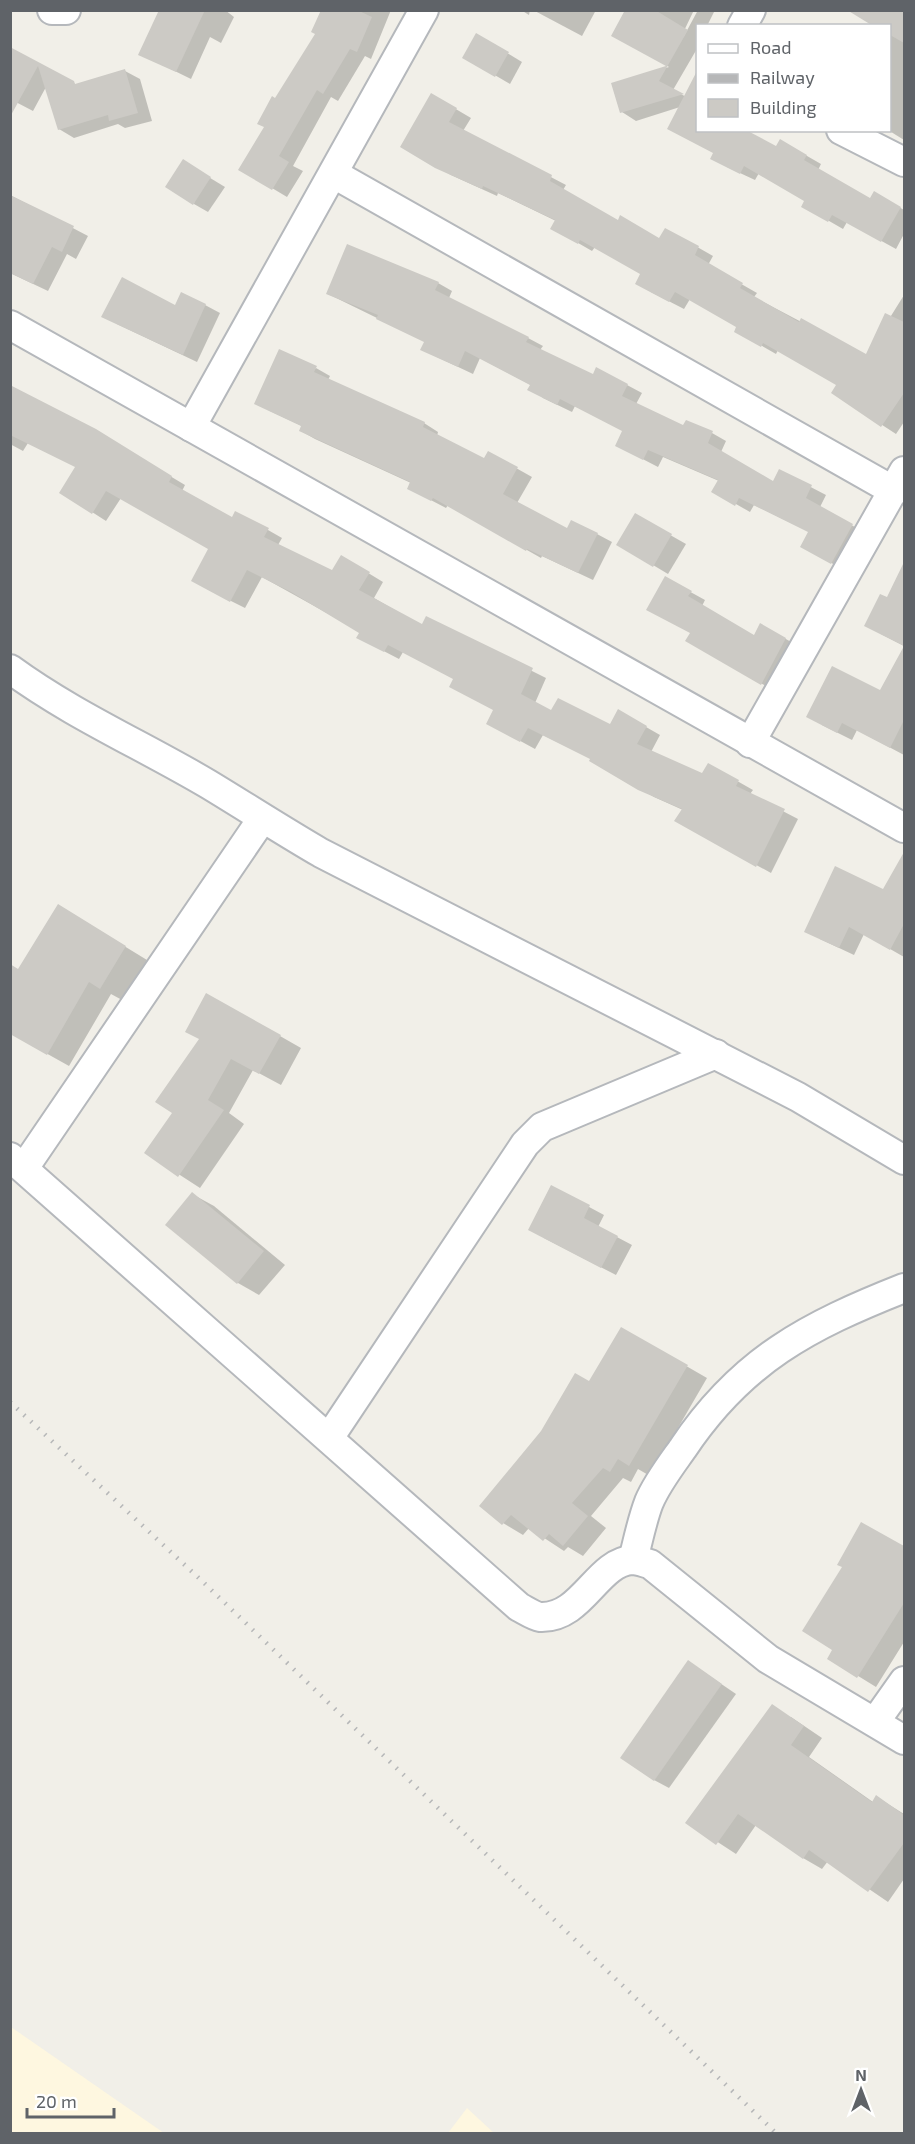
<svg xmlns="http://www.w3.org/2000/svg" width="915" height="2144" font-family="'Exo 2',sans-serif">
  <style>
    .commercial { fill: #fef7e0 }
    .shadow { fill: #0003 }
    .building { fill: #cccac5 }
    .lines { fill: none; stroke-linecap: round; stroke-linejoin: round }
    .minor-casing { stroke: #b5b8bc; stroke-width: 32 }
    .minor { stroke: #fff; stroke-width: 28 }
    .rail { stroke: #b6b7b8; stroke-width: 4.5; stroke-dasharray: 1.5 8; stroke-linecap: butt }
  </style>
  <rect width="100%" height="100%" fill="#f1efe8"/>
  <g class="commercial">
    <polygon points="10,2027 11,2027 164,2133 11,2133"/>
    <polygon points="467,2108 494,2133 448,2133"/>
  </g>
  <g class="shadow">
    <polygon points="158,10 225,10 234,17 221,43 210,37 191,79 140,54 160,12"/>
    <polygon points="322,10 391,10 371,59 365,56 338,101 331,97 293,166 303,171 287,197 240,169 266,127 276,100 317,34"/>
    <polygon points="521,10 530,10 529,15"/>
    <polygon points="533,10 596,10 582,36"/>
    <polygon points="627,10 694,10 682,35 684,36 698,10 715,10 707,26 698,26 698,47 673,90 698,103 698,130 777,148 781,141 821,164 818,170 870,200 875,193 904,210 904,234 896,249 847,222 843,229 803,206 806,200 759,173 755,180 727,167 715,153 680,107 636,121 622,112 613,84 669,67 613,35"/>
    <polygon points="874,10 904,10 904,140 888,130 890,26"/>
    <polygon points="477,35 522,62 510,84 464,57"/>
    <polygon points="10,49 77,85 125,71 140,79 152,121 125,128 118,124 74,138 59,129 46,87 33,111 10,99"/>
    <polygon points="432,95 471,118 463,131 566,185 563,190 618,222 660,240 665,230 699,248 713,256 708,265 757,293 754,297 866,356 904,295 904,422 896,434 833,393 838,385 778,350 776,354 736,331 738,326 690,299 684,309 651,292 642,273 595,247 592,251 552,228 556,221 498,193 497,196 451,175 402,147"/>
    <polygon points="197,170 225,187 208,212 194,204"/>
    <polygon points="10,195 88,236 76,259 67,254 48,291 10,273"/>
    <polygon points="438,283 452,291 449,298 528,338 543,346 540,350 593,376 597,369 642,393 636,404 684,428 712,433 726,441 721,452 774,483 780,471 826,495 820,507 867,534 846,571 802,547 810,532 754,505 750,512 713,491 719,481 663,457 658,467 631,453 624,431 575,406 572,412 543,398 531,385 480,358 473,374 437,357 426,342 328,294"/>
    <polygon points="205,305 220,313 197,362 117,324 176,307"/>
    <polygon points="316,368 330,376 328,380 424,423 438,432 437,436 484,460 489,453 532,477 517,503 568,530 597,534 612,542 593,580 542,556 541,558 448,505 446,508 423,496 411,483 315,439 301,431 302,426 270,411"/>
    <polygon points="10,387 110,440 185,485 182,491 232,519 268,530 282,538 278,545 332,572 355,565 383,582 374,598 422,626 426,618 546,678 535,703 552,712 610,726 618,711 660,735 651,752 703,775 709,765 753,790 750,794 798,819 771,873 690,829 683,810 654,797 592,759 543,735 535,749 502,731 495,710 455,679 403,652 399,659 372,645 361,632 262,577 245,608 207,589 210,548 121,498 106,521 92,512 77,467 28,443 23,451 10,444"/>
    <polygon points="635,515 686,544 668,574 618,544"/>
    <polygon points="904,566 904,646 881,634 887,599"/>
    <polygon points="665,578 705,600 702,606 754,637 761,625 800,647 776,692 687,640 692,633"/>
    <polygon points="885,685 904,695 904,755 857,730 852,740 822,725 881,692"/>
    <polygon points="893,874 904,881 904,957 864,934 854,955 820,939 884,891"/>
    <polygon points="80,919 147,960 122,1000 111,994 69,1066 10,1033 19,971"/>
    <polygon points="280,1036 301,1048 281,1085 253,1070 229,1113 244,1124 200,1188 146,1153 174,1112 201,1039"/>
    <polygon points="552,1187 604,1215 598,1227 632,1245 616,1275 544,1238"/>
    <polygon points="192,1194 214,1206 285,1265 259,1295 238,1283 167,1225"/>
    <polygon points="622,1329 707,1378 650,1476 638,1469 631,1482 623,1478 591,1516 606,1528 583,1556 568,1547 564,1551 529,1528 523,1535 503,1523 542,1432 590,1383"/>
    <polygon points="862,1524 904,1547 904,1642 876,1687 829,1658 834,1649 844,1567"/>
    <polygon points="689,1662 736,1694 669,1788 654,1780"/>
    <polygon points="791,1717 822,1738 809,1757 873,1802 877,1797 904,1814 904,1879 888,1902 828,1861 822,1869 803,1858 756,1825 736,1854 687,1822"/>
  </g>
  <g class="building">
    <polygon points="159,10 205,10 176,72 138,55"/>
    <polygon points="321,10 357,10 372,17 357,52 350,49 323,94 317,90 279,156 289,162 272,190 238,170 264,127 257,124 272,96 275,98 315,34 311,32"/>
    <polygon points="625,10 655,10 688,30 659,81 684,94 620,113 611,83 666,66 611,36"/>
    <polygon points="847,10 904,10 904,43 890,35 890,26 873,26"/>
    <polygon points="476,33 509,52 495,77 462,58"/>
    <polygon points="10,47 74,81 75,84 125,69 138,113 109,121 108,115 58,130 38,66 10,117"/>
    <polygon points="698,69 698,130 746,130 776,146 780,139 807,155 804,160 870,198 874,191 901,207 881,242 832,215 828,222 801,207 804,201 744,166 740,174 710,159 713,153 667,129"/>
    <polygon points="431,93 457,108 449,122 552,175 550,181 618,220 620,215 659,238 665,228 699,246 695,255 743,283 740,288 799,322 801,318 866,354 885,313 904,322 904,393 881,427 831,393 836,385 763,343 761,347 734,332 736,327 675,292 669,302 635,284 640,274 580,240 578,244 550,229 555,220 483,186 482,189 435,168 400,147"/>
    <polygon points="183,159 211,177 193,205 165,187"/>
    <polygon points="10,195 74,226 62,252 52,247 33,284 10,273"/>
    <polygon points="347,244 439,282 435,290 529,337 526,342 593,374 596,367 628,384 622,396 683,425 686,420 713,431 708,443 773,481 779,469 812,485 806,498 853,524 831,564 800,547 808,532 739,498 735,506 711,492 718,480 648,450 643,460 615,446 622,431 560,399 557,405 527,390 530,385 465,351 458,367 420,350 424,342 376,319 378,315 326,294"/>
    <polygon points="122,277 175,305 181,292 206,304 183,355 101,317"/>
    <polygon points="279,349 317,366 314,372 425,422 423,427 484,458 488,451 518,467 503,494 567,528 571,520 598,533 578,573 527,549 526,551 433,498 431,501 407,489 410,482 299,431 301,426 254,404"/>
    <polygon points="10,385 96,429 172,476 169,482 232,517 235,511 269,528 264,537 332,570 341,555 370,572 359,590 422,624 426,616 533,668 521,694 551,710 558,698 610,724 618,709 647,726 637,744 702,773 708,763 739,780 736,786 785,809 756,867 674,821 682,809 638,790 589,761 590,759 528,728 520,742 486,724 493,710 449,687 453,679 388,645 384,652 356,638 359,633 291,592 247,570 230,602 191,581 208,549 106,491 92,514 59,493 75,467 10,435"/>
    <polygon points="635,513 672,534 653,567 616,545"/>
    <polygon points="904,562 904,720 890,748 842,723 837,733 806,717 832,666 880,690 904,646 864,626 880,594 887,597"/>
    <polygon points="665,576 692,591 688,596 754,635 760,623 786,638 761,685 685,641 690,633 646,610"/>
    <polygon points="904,852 904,924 890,950 849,927 839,948 804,932 835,866 883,889"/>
    <polygon points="58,904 126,946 100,989 89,982 47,1055 10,1034 10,964 18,969"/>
    <polygon points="206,993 281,1035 259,1074 231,1059 208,1100 224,1110 178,1177 144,1153 172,1113 155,1102 199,1039 185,1032"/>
    <polygon points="551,1185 590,1205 584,1218 618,1236 601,1268 528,1230"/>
    <polygon points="192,1192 264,1251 237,1284 165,1225"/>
    <polygon points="621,1327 688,1365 629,1466 618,1459 610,1472 603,1468 572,1503 588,1516 563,1546 549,1534 543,1541 511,1515 502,1525 479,1506 541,1431 575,1373 589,1381"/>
    <polygon points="861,1522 904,1546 904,1603 857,1678 827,1659 832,1650 802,1631 842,1567 837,1565"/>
    <polygon points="688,1660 722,1684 654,1781 620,1758"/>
    <polygon points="772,1704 804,1726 791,1745 872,1802 876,1795 904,1815 904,1843 868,1892 809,1850 803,1859 738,1814 716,1845 685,1823"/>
  </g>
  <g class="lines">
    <defs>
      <g id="minor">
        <polyline points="52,10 66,10"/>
        <polyline points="742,26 751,10"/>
        <polyline points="841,130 904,162"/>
        <polyline points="334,174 894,491"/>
        <polyline points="10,325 904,828"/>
        <polyline points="191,427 424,10"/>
        <path d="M 10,669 C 73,715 142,745 208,784 C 246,807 283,831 321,853 L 798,1097 L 904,1160"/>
        <polyline points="750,743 904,471"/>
        <path d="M 10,1157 L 519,1607 C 525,1610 534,1616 540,1617 C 582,1619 597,1562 632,1560 C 638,1560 645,1563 650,1564 L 768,1659 L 904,1740"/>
        <polyline points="24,1168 262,819"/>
        <polyline points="329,1438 525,1144 542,1127 716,1054"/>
        <path d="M 633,1560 C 638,1541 642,1520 649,1502 C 657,1483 671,1465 683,1448 C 742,1360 808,1326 904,1288"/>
        <polyline points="875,1722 904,1681"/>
      </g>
    </defs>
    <use href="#minor" class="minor-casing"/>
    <use href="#minor" class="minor"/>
    <polyline class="rail" points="10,1402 203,1582 777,2134"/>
  </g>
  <rect width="915" height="2144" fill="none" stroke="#5f6368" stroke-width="24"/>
  <rect x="696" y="24" width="195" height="108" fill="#ffffff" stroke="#bfc1c3" stroke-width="1.5"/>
  <rect x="708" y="44" width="30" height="9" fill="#ffffff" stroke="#bfc1c3" stroke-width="1.5"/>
  <text x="750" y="54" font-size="18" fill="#5f6368">Road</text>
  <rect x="708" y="74" width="30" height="9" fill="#b6b7b8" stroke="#bfc1c3" stroke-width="1.5"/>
  <text x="750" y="84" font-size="18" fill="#5f6368">Railway</text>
  <rect x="708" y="99" width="30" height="18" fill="#cccac5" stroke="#bfc1c3" stroke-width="1.5"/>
  <text x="750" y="114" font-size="18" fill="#5f6368">Building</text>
  <g transform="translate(861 2090)" stroke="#ffffff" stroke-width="4.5" paint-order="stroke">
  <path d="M0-4.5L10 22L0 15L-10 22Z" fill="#5f6368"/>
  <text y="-9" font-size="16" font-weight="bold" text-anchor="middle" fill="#5f6368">N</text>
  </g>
  <path d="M27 2108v9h87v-9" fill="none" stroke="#5f6368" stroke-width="3"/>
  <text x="36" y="2108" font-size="18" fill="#5f6368" stroke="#ffffff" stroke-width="4.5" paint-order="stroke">20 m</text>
</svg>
